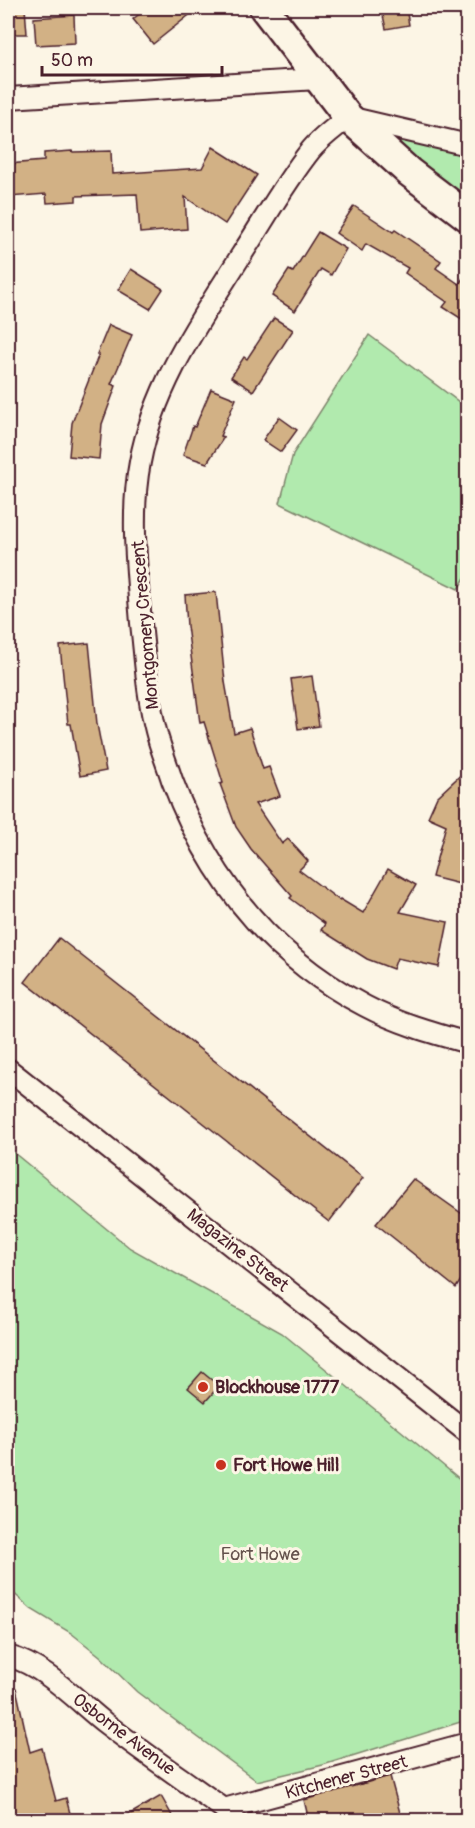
<svg xmlns="http://www.w3.org/2000/svg" width="475" height="1828" font-family="Pangolin,sans-serif">
  <style>
    .green { fill: #b1eaae; stroke: #7e846c; stroke-width: 1.5 }
    .building { fill: #d2b185; stroke: #4a1f2b; stroke-width: 1.5 }
    .lines { fill: none; stroke-linecap: round; stroke-linejoin: round }
    .street-casing { stroke: #4a1f2b; stroke-width: 24 }
    .secondary-casing { stroke: #4a1f2b; stroke-width: 33 }
    .street { stroke: #fcf5e5; stroke-width: 20 }
    .secondary { stroke: #fcf5e5; stroke-width: 28 }
    .poi-dot { fill: #c8321e; stroke: #fcf5e5; stroke-width: 2 }
    .labels { text-anchor: middle; stroke-width: 6; stroke-linejoin: round; paint-order: stroke }
    .street-label { font-size: 18px; fill: #4a1f2b; stroke: #fcf5e5 }
    .poi-label { font-size: 18px; font-weight: bold; fill: #4a1f2b; stroke: #fcf5e5; text-anchor: start }
    .park-label { font-size: 18px; fill: #64524c; stroke: #fcf5e5 }
  </style>
  <rect width="100%" height="100%" fill="#fcf5e5"/>
  <filter id="ink" filterUnits="userSpaceOnUse"><feTurbulence type="fractalNoise" baseFrequency=".0167" numOctaves="2"/><feDisplacementMap in="SourceGraphic" scale="12" xChannelSelector="R" yChannelSelector="G"/><feConvolveMatrix kernelMatrix="1 2 1 2 8 2 1 2 1" color-interpolation-filters="sRGB"/></filter>
  <g filter="url(#ink)">
    <g class="green">
      <polygon points="348,117 467,145 467,217"/>
      <polygon points="369,335 467,408 468,573 458,589 280,503 293,454"/>
      <polygon points="8,1148 130,1248 282,1333 467,1485 467,1720 323,1765 257,1781 137,1692 100,1656 71,1633 31,1609 8,1588"/>
    </g>
    <g class="building">
      <polygon points="8,8 25,8 27,34 8,34"/>
      <polygon points="147,8 198,8 153,44 133,19"/>
      <polygon points="398,8 406,8 409,25 386,29 382,11"/>
      <polygon points="74,15 75,43 36,45 34,18"/>
      <polygon points="213,147 257,175 225,224 185,197 187,229 140,233 137,194 76,196 76,201 47,203 46,194 9,197 8,164 44,161 44,153 72,151 73,152 111,151 112,174 202,168"/>
      <polygon points="354,206 393,232 395,230 441,261 436,268 459,284 468,271 468,323 443,307 447,302 405,273 408,268 366,244 362,251 336,233"/>
      <polygon points="318,232 346,249 331,275 321,269 295,311 272,296 289,270 293,272"/>
      <polygon points="131,269 163,289 150,309 118,290"/>
      <polygon points="274,318 293,330 253,391 231,377 244,357 247,359"/>
      <polygon points="109,325 132,335 111,384 116,386 102,424 99,459 69,456 72,423 99,354 97,354"/>
      <polygon points="211,389 236,399 220,436 224,437 207,463 183,455 193,426 195,427"/>
      <polygon points="279,417 297,430 281,452 263,440"/>
      <polygon points="216,592 225,682 234,733 250,728 263,769 269,767 280,796 255,804 282,844 288,839 308,861 299,870 339,900 340,899 363,913 388,869 416,885 400,912 448,922 439,967 397,958 393,969 367,959 321,930 325,924 290,898 292,896 251,849 236,827 220,784 223,783 204,722 200,723 187,626 185,595"/>
      <polygon points="89,643 97,724 106,771 80,776 71,724 68,724 60,646"/>
      <polygon points="312,676 319,726 298,729 291,679"/>
      <polygon points="468,768 468,855 460,884 432,877 446,825 428,817 437,797"/>
      <polygon points="59,938 363,1178 329,1222 25,982"/>
      <polygon points="413,1179 468,1218 468,1269 456,1288 376,1224"/>
      <polygon points="202,1372 219,1386 205,1402 188,1388"/>
      <polygon points="16,1688 30,1752 42,1748 56,1801 66,1798 72,1821 8,1821 8,1815 15,1812 12,1813 8,1797 8,1689"/>
      <polygon points="390,1776 400,1813 373,1821 309,1821 304,1800"/>
      <polygon points="161,1796 175,1821 118,1821"/>
    </g>
    <g class="lines">
      <defs>
        <g id="street">
          <polyline points="8,98 318,79"/>
          <path d="M 468,145 L 348,117 C 335,128 320,138 310,151 C 284,184 263,222 240,257 C 199,322 154,386 140,462 C 130,513 137,572 141,623 C 145,658 147,696 156,731 C 160,747 167,764 172,780 C 209,879 270,956 365,1006 C 397,1023 432,1033 468,1043"/>
          <polyline points="8,1069 468,1433"/>
          <path d="M 8,1656 C 45,1666 75,1699 105,1723 C 144,1753 184,1780 224,1809 L 235,1820"/>
          <polyline points="224,1809 468,1743"/>
        </g>
        <polyline id="secondary" points="264,8 348,117 409,172 468,217"/>
      </defs>
      <use href="#street" class="street-casing"/>
      <use href="#secondary" class="secondary-casing"/>
      <use href="#street" class="street"/>
      <use href="#secondary" class="secondary"/>
    </g>
  </g>
  <g class="poi-dot">
    <circle cx="203" cy="1387" r="6"/>
    <circle cx="221" cy="1465" r="6"/>
  </g>
  <g class="labels">
    <g class="street-label">
      <text transform="translate(145 625) rotate(-95)" y="6">Montgomery Crescent</text>
      <text transform="translate(238 1250) rotate(38)" y="6">Magazine Street</text>
      <text transform="translate(124 1734) rotate(37)" y="6">Osborne Avenue</text>
      <text transform="translate(346 1777) rotate(-15)" y="6">Kitchener Street</text>
    </g>
    <g class="poi-label">
      <text x="215" y="1393">Blockhouse 1777</text>
      <text x="233" y="1471">Fort Howe Hill</text>
    </g>
    <g class="park-label">
      <text x="260" y="1560">Fort Howe</text>
    </g>
  </g>
  <rect width="475" height="1828" fill="none" stroke="#fcf5e5" stroke-width="30"/>
  <rect x="15" y="15" width="445" height="1798" fill="none" stroke="#4a1f2b" stroke-width="2" filter="url(#ink)"/>
  <path d="M42 66v9h180v-9" fill="none" stroke="#4a1f2b" stroke-width="3"/>
  <text x="51" y="66" font-size="18" fill="#4a1f2b" stroke="#fcf5e5" stroke-width="4.5" paint-order="stroke">50 m</text>
</svg>
